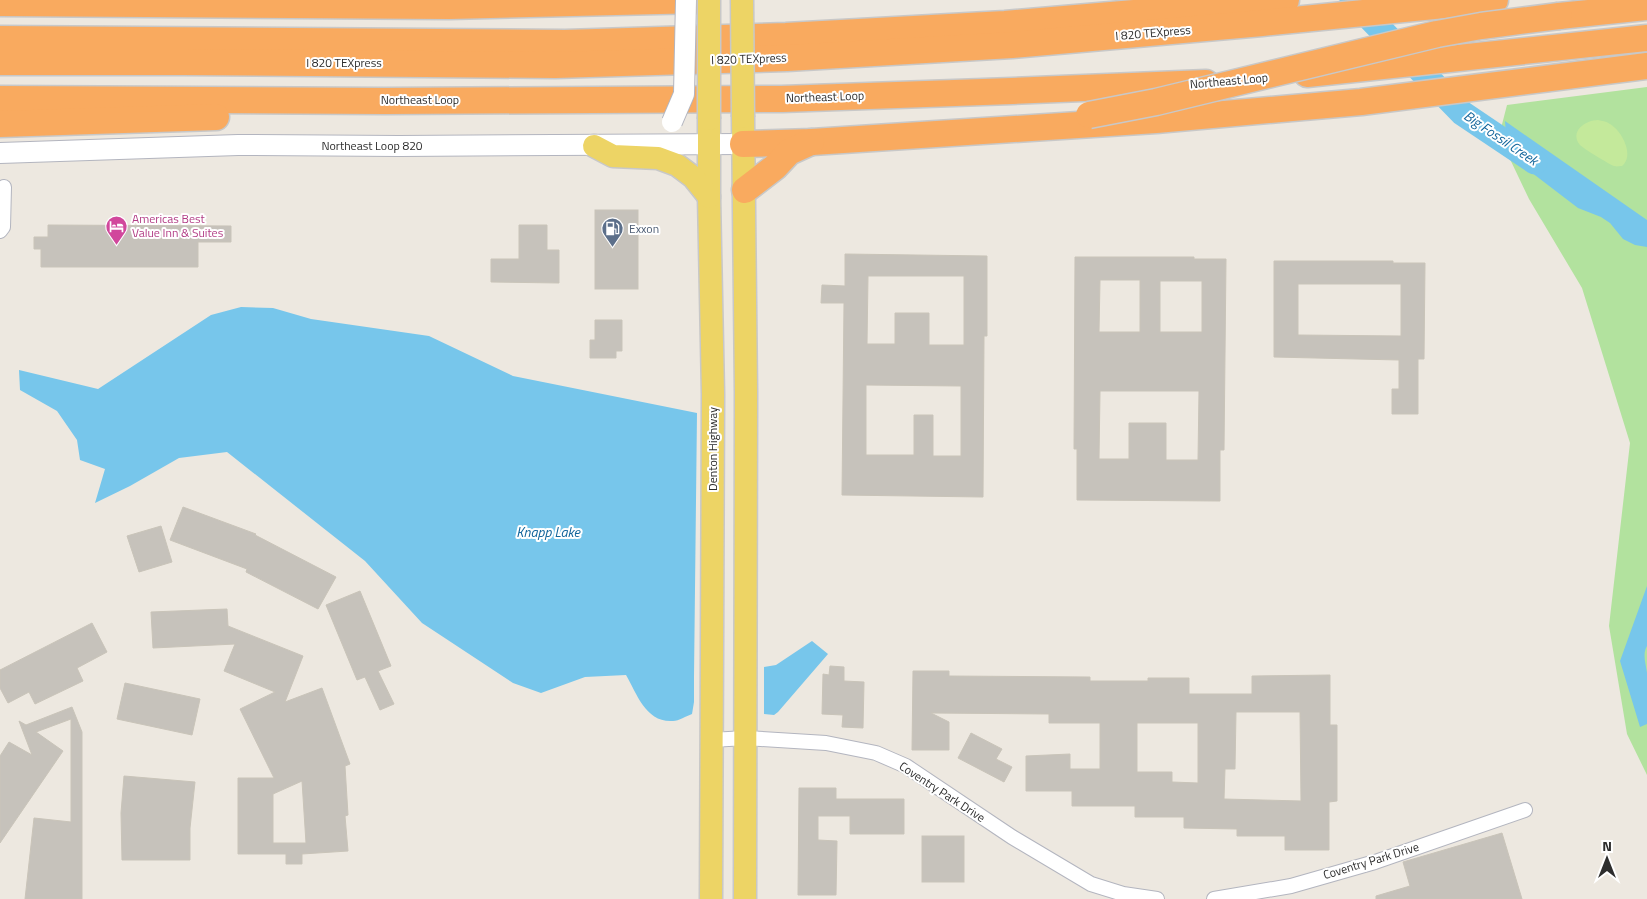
<svg xmlns="http://www.w3.org/2000/svg" width="1647" height="899" font-family="'Titillium Web',sans-serif">
  <style>
    .green { fill: #b2e29e }
    .pitch { fill: #c4e99b }
    .water { fill: #77c6eb }
    .lines { fill: none; stroke-linecap: round; stroke-linejoin: round }
    .river { stroke: #77c6eb; stroke-width: 25 }
    .building { fill: #c6c2bb; stroke: #c9c4b9; fill-rule: evenodd }
    .street-casing { stroke: #b3b5bf; stroke-width: 16 }
    .secondary-casing { stroke: #b3b5bf; stroke-width: 22 }
    .primary-casing { stroke: #c8c8c8; stroke-width: 25 }
    .highway-casing { stroke: #c8c8c8; stroke-width: 29 }
    .street { stroke: #fff; stroke-width: 14 }
    .secondary { stroke: #fff; stroke-width: 20 }
    .primary { stroke: #edd465; stroke-width: 22 }
    .highway { stroke: #f9aa5f; stroke-width: 26 }
    .secondary-bridge-casing { stroke: #b3b5bf; stroke-width: 22; stroke-linecap: butt }
    .primary-bridge-casing { stroke: #c8c8c8; stroke-width: 25; stroke-linecap: butt }
    .highway-bridge-casing { stroke: #c8c8c8; stroke-width: 29; stroke-linecap: butt }
    .secondary-bridge { stroke: #fff; stroke-width: 20 }
    .primary-bridge { stroke: #edd465; stroke-width: 22 }
    .highway-bridge { stroke: #f9aa5f; stroke-width: 26 }
    .labels { text-anchor: middle; stroke-width: 4; stroke-linejoin: round; paint-order: stroke }
    .street-label { font-size: 12px; fill: #2d2d2d; stroke: #fff }
    .hotel-label { font-size: 12px; fill: #b23c85; stroke: #fff; text-anchor: start }
    .service-label { font-size: 12px; fill: #4e5e75; stroke: #fff; text-anchor: start }
    .water-label { font-size: 14px; font-style: italic; fill: #12659b; stroke: #fff }
  </style>
  <rect width="100%" height="100%" fill="#ede8e0"/>
  <polygon class="green" points="1647,87 1647,775 1627,734 1609,626 1630,443 1582,288 1529,199 1499,136 1507,105"/>
  <path class="pitch" d="M 1598,120 C 1602,121 1606,121 1610,124 C 1622,131 1635,156 1622,166 C 1618,166 1618,167 1614,166 C 1609,164 1584,149 1580,145 C 1569,131 1586,120 1598,120 Z"/>
  <g class="water">
    <polygon points="1505,121 1647,220 1647,247 1635,245 1623,239 1610,223 1601,217 1578,208 1514,159 1507,148"/>
    <path d="M 241,307 L 273,308 L 311,319 L 429,336 L 513,376 L 697,413 L 694,677 L 694,702 L 692,714 C 686,716 679,721 673,721 C 646,723 637,694 626,675 L 585,677 L 541,693 L 513,683 L 422,623 L 365,561 L 227,452 L 179,458 L 130,486 L 95,503 L 105,469 L 80,460 L 77,440 L 57,411 L 20,390 L 19,370 L 98,389 L 211,315 Z"/>
    <path d="M 1647,586 L 1647,646 C 1642,654 1646,664 1647,673 C 1647,690 1647,707 1647,724 L 1640,727 L 1620,661 Z"/>
    <polygon points="812,641 828,654 778,712 774,715 764,714 764,667 776,665"/>
  </g>
  <g class="lines">
    <polyline class="river" points="1352,0 1462,113 1535,162"/>
  </g>
  <g class="building">
    <rect x="595" y="210" width="43" height="79"/>
    <polygon points="48,225 231,226 231,242 198,242 198,267 41,267 41,249 34,249 34,237 48,237"/>
    <polygon points="519,225 547,225 547,250 559,250 559,283 491,282 491,259 519,259"/>
    <path d="M 845,254 L 987,256 L 987,336 L 984,336 L 983,497 L 842,495 L 844,303 L 821,303 L 822,285 L 845,286 ZM 868,276 L 964,276 L 964,345 L 929,345 L 929,313 L 895,313 L 895,344 L 867,344 ZM 866,385 L 961,386 L 961,456 L 933,456 L 933,415 L 914,415 L 914,455 L 866,455 Z"/>
    <path d="M 1075,257 L 1194,257 L 1194,259 L 1226,259 L 1224,450 L 1220,450 L 1220,501 L 1077,500 L 1077,449 L 1074,449 ZM 1100,280 L 1140,280 L 1140,332 L 1099,332 ZM 1160,281 L 1202,281 L 1202,332 L 1160,332 ZM 1100,391 L 1199,391 L 1198,460 L 1166,460 L 1166,423 L 1129,423 L 1129,459 L 1099,459 Z"/>
    <path d="M 1274,261 L 1393,261 L 1393,263 L 1425,263 L 1424,359 L 1418,359 L 1418,414 L 1392,414 L 1392,389 L 1399,389 L 1399,360 L 1274,357 ZM 1298,284 L 1401,284 L 1401,336 L 1298,335 Z"/>
    <polygon points="595,320 622,320 622,351 616,351 616,358 590,358 590,340 595,340"/>
    <polygon points="183,507 256,534 255,535 336,577 318,609 246,572 247,569 170,540"/>
    <polygon points="161,526 172,562 139,572 127,536"/>
    <polygon points="360,591 391,666 378,671 394,704 380,710 365,677 357,680 326,605"/>
    <path d="M 227,609 L 228,626 L 303,656 L 285,702 L 322,688 L 350,764 L 345,766 L 348,815 L 345,816 L 348,851 L 302,854 L 302,864 L 286,864 L 286,854 L 238,854 L 238,778 L 274,778 L 240,709 L 275,692 L 224,671 L 235,644 L 153,648 L 151,612 ZM 302,781 L 306,843 L 273,843 L 273,794 Z"/>
    <polygon points="92,623 107,652 77,668 83,681 35,704 29,692 8,703 0,688 0,670"/>
    <polygon points="830,666 844,667 844,681 864,682 863,728 842,727 843,715 822,714 823,674 829,675"/>
    <path d="M 913,671 L 949,671 L 949,676 L 1090,677 L 1090,681 L 1148,681 L 1148,678 L 1189,678 L 1189,694 L 1252,694 L 1252,676 L 1330,675 L 1330,725 L 1337,725 L 1337,801 L 1329,802 L 1329,850 L 1285,850 L 1285,836 L 1237,836 L 1237,829 L 1184,828 L 1184,817 L 1135,817 L 1135,806 L 1072,806 L 1072,791 L 1026,791 L 1026,756 L 1070,754 L 1070,769 L 1100,769 L 1100,723 L 1049,723 L 1049,714 L 931,713 L 949,722 L 949,750 L 912,750 ZM 1236,712 L 1300,712 L 1301,801 L 1224,799 L 1225,769 L 1235,769 ZM 1137,723 L 1198,723 L 1198,783 L 1172,782 L 1172,772 L 1137,772 Z"/>
    <polygon points="125,683 200,699 192,735 117,719"/>
    <polygon points="72,707 82,732 82,899 25,899 34,818 71,822 71,719 36,732 63,751 0,843 0,756 9,742 32,755 19,721 26,725"/>
    <polygon points="971,733 1002,749 996,759 1012,767 1004,782 958,758"/>
    <polygon points="124,776 195,782 190,828 190,860 122,860 121,813"/>
    <polygon points="799,788 836,788 836,799 904,799 904,834 850,834 850,816 818,816 818,840 837,841 836,895 798,895"/>
    <polygon points="1502,833 1522,899 1376,899 1376,896 1410,886 1403,862"/>
    <rect x="922" y="836" width="42" height="46"/>
  </g>
  <g class="lines">
    <defs>
      <g id="street">
        <polyline points="0,231 3,227 4,187"/>
        <polyline points="711,740 746,738 826,743 876,753 906,766 1012,837 1091,884 1123,894 1157,899"/>
        <polyline points="1214,899 1291,886 1375,862 1525,810"/>
      </g>
      <polyline id="secondary" points="0,153 238,145 399,146 743,144"/>
      <g id="primary">
        <polyline points="743,117 746,392 745,899"/>
        <polyline points="709,119 709,197 713,394 711,899"/>
        <polyline points="594,146 613,156 658,158 677,165 693,177 709,197"/>
      </g>
      <g id="highway">
        <polyline points="0,3 449,6 702,0"/>
        <polyline points="1559,16 1647,7"/>
        <polyline points="0,39 565,43 786,36 1005,24 1286,0"/>
        <polyline points="0,62 183,62 555,65 787,58 1012,45 1262,23 1495,0"/>
        <polyline points="1307,74 1647,38"/>
        <polyline points="0,99 385,101 782,99 1012,91 1206,83"/>
        <polyline points="0,124 216,117"/>
        <polyline points="743,144 812,142 1156,120 1361,102 1647,66"/>
        <polyline points="745,190 775,167 789,152 811,142"/>
      </g>
    </defs>
    <use href="#street" class="street-casing"/>
    <use href="#secondary" class="secondary-casing"/>
    <use href="#primary" class="primary-casing"/>
    <use href="#highway" class="highway-casing"/>
    <use href="#street" class="street"/>
    <use href="#secondary" class="secondary"/>
    <use href="#primary" class="primary"/>
    <use href="#highway" class="highway"/>
    <defs>
      <polyline id="secondary-bridge" points="672,122 684,94 686,0"/>
      <g id="primary-bridge">
        <polyline points="709,0 709,119"/>
        <polyline points="742,0 743,117"/>
      </g>
      <polyline id="highway-bridge" points="1089,115 1156,102 1437,34 1481,26 1559,16"/>
    </defs>
    <use href="#secondary-bridge" class="secondary-bridge-casing"/>
    <use href="#primary-bridge" class="primary-bridge-casing"/>
    <use href="#highway-bridge" class="highway-bridge-casing"/>
    <use href="#secondary-bridge" class="secondary-bridge"/>
    <use href="#primary-bridge" class="primary-bridge"/>
    <use href="#highway-bridge" class="highway-bridge"/>
  </g>
  <defs>
    <symbol id="hotel-pin" viewBox="-11 -11 22 30"><path d="M0 17L-7.5 6A9.5 9.5 0 1 1 7.5 6Z" fill="#d1479c" stroke="#fff"/><path d="M-6-4.5h1.5V1H6V5H4.5V3h-9V5H-6ZM-4 0a1.8 1.8 0 1 1 3.6 0ZM.5 0V-2.5h3Q6-2.5 6 0Z" fill="#fff"/></symbol>
    <symbol id="fuel-pin" viewBox="-11 -11 22 30"><path d="M0 17L-7.5 6A9.5 9.5 0 1 1 7.5 6Z" fill="#5c6f8a" stroke="#fff"/><path d="M-5.5-6h7V0h2V4h1.3V-2.5L3-4.5l.8-.8L6-3V5H2.5V1h-1V6h-7ZM-4.2-4.7v3.2H.2V-4.7Z" fill="#fff"/></symbol>
  </defs>
  <g fill-rule="evenodd">
    <use href="#hotel-pin" x="104" y="214" width="25" height="34"/>
    <use href="#fuel-pin" x="600" y="216" width="25" height="34"/>
  </g>
  <g class="labels">
    <g class="street-label">
      <text transform="translate(1153 33) rotate(-5)" y="4">I 820 TEXpress</text>
      <text transform="translate(749 59) rotate(-2)" y="4">I 820 TEXpress</text>
      <text x="344" y="67">I 820 TEXpress</text>
      <text transform="translate(1229 81) rotate(-5)" y="4">Northeast Loop</text>
      <text transform="translate(825 97) rotate(-2)" y="4">Northeast Loop</text>
      <text x="420" y="104">Northeast Loop</text>
      <text x="372" y="150">Northeast Loop 820</text>
      <text transform="translate(713 449) rotate(-90)" y="4">Denton Highway</text>
      <text transform="translate(942 792) rotate(33)" y="4">Coventry Park Drive</text>
      <text transform="translate(1371 861) rotate(-17)" y="4">Coventry Park Drive</text>
    </g>
    <g class="hotel-label">
      <text x="132" y="223">Americas Best<tspan x="132" dy="14">Value Inn &amp; Suites</tspan></text>
    </g>
    <g class="service-label">
      <text x="629" y="233">Exxon</text>
    </g>
    <g class="water-label">
      <text transform="translate(1501 138) rotate(34)" y="5">Big Fossil Creek</text>
      <text x="548" y="537">Knapp Lake</text>
    </g>
  </g>
  <g transform="translate(1607 859)" stroke="#ffffff" stroke-width="4" paint-order="stroke">
  <path d="M0-4L9 19L0 12L-9 19Z" fill="#2d2d2d"/>
  <text y="-8" font-size="14" font-weight="bold" text-anchor="middle" fill="#2d2d2d">N</text>
  </g>
</svg>
